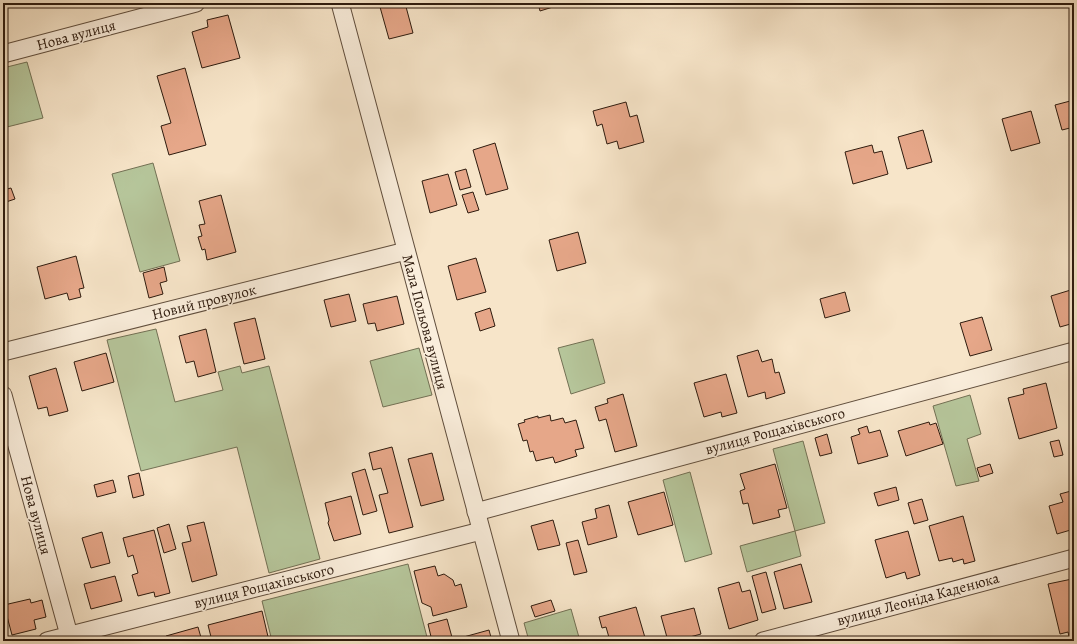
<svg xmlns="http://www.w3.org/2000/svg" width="1077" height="644" font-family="Alegreya,serif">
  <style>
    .green { fill: #b6c69b; stroke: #727054 }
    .building { fill: #e6a789; stroke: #2e1b0e }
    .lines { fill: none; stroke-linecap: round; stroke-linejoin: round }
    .minor-casing { stroke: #604e3d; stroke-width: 19 }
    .minor { stroke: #faeedc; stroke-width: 17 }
    .labels { text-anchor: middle; stroke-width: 3; stroke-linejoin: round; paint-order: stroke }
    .street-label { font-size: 15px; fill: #2e1b0e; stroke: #faeedc }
  </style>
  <rect width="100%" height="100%" fill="#f7e5c9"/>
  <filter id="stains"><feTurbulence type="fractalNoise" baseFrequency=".005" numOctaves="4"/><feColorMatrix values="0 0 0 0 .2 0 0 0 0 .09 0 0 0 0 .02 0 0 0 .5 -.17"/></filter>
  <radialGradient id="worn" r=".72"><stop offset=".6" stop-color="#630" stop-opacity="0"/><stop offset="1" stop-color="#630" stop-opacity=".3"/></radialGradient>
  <g class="green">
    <polygon points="27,62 43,118 3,128 3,68"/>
    <polygon points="153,163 180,261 140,272 112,174"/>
    <polygon points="156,329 175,402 223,390 218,372 240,366 242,373 269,366 320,559 269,573 237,447 141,471 107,340"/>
    <polygon points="593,339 605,383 571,394 558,348"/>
    <polygon points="419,348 432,395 383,407 370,361"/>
    <polygon points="970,395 981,434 967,439 979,481 956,486 933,406"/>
    <polygon points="803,441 825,523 795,531 801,556 747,572 740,546 795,531 773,449"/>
    <polygon points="690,472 712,554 685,562 663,480"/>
    <polygon points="408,564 428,641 272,641 262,601"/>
    <polygon points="571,609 580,641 529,641 524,623"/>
  </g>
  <g class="building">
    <polygon points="395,3 405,3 413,33 389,39 380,7"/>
    <polygon points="538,3 555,3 556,6 540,11"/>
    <polygon points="228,15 240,58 202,68 192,32 208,27 207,20"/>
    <polygon points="185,68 206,145 169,155 161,126 171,123 157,76"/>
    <polygon points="1074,100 1074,127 1062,130 1055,105"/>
    <polygon points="626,102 630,117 637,115 644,142 619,149 617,141 607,144 602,124 597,126 593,111"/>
    <polygon points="1031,111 1040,143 1011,151 1002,119"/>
    <polygon points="923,130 932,162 907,169 898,137"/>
    <polygon points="495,143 508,189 486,195 473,150"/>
    <polygon points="872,145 874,153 882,151 888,174 853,184 845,152"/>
    <polygon points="466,169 471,187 460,190 455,172"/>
    <polygon points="448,174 457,205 430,213 422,181"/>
    <polygon points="11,188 15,199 3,203 3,190"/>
    <polygon points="473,192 479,210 468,213 462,195"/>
    <polygon points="221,195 236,252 207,260 205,249 202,250 198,237 202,236 199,225 205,224 199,201"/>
    <polygon points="578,232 586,263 557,271 549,240"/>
    <polygon points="76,256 84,288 79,289 81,297 69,300 67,293 45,299 37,267"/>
    <polygon points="476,258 486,292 457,300 448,266"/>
    <polygon points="164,267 167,281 160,283 163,294 149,298 143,273"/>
    <polygon points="1074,289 1074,323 1060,327 1051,296"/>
    <polygon points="845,292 850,311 825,318 820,299"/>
    <polygon points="349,294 356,321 331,327 324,300"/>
    <polygon points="397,296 404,324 377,331 375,323 368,324 363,304"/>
    <polygon points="490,308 495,326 480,331 475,313"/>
    <polygon points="982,317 992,350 970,356 960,323"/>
    <polygon points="255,318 265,359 244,364 234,323"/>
    <polygon points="206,329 216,372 198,377 194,361 186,363 179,336"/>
    <polygon points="758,350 762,362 772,359 775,373 779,372 785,393 766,399 765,392 748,397 737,356"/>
    <polygon points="106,353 114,382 82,391 74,362"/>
    <polygon points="56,368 68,411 49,416 47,407 38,409 29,376"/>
    <polygon points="726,374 737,413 722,417 721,412 704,417 694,383"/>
    <polygon points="1046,383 1057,428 1019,439 1008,398 1024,394 1023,389"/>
    <polygon points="623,394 637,446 615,452 606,419 599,421 595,407 608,403 607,399"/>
    <polygon points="550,415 551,421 563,418 565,423 576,420 584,448 575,450 577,456 555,463 553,457 536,461 533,451 530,452 527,440 523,441 518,424 525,422 524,420 538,416 538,418"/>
    <polygon points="929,422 930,425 936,423 943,444 906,456 898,431"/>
    <polygon points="867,426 869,433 880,430 888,456 858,464 851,437 860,434 858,429"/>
    <polygon points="827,434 832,453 820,456 815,438"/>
    <polygon points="1059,440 1063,455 1054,457 1050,442"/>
    <polygon points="392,447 413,527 389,533 379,495 388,493 381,468 373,470 369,453"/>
    <polygon points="432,453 444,500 421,506 408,459"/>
    <polygon points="775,464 787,508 778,510 780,517 753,524 748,503 743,504 740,491 745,489 740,474"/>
    <polygon points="990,464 993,473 980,477 977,468"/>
    <polygon points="365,469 377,511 363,515 352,473"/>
    <polygon points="139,473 144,495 133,498 128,476"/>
    <polygon points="113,480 116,492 97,497 94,485"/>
    <polygon points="896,487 899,500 878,506 874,493"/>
    <polygon points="1071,491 1074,503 1074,529 1057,534 1049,506 1063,502 1060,494"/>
    <polygon points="664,492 673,525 638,535 628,502"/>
    <polygon points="351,496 361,534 334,541 328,523 329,520 325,503"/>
    <polygon points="922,499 928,520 914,524 908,503"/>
    <polygon points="609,505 617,537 588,545 582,522 597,518 595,509"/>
    <polygon points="963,516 975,561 964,564 963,559 953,562 952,558 939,561 929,526"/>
    <polygon points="553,520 560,545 538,550 531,526"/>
    <polygon points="204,522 217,575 192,582 182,543 191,541 187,526"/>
    <polygon points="169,524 176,549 164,553 157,528"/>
    <polygon points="154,530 170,593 155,597 154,592 138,596 132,575 138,573 133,555 128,557 123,538"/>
    <polygon points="908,531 920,575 907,579 905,572 886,578 875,540"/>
    <polygon points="102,532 110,563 91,568 82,538"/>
    <polygon points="578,540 587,572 574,575 566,543"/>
    <polygon points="801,564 812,602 784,609 774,572"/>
    <polygon points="435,566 438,576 444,574 453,580 455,586 461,584 467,607 433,616 431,607 422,603 414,571"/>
    <polygon points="766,572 776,609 762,613 752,576"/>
    <polygon points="115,576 122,601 91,609 84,584"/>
    <polygon points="1072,579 1074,588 1074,641 1070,641 1068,632 1060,634 1048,584"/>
    <polygon points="739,582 742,592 750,590 758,620 729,629 718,588"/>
    <polygon points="30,599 31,603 42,600 46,617 34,620 36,629 12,635 4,605"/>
    <polygon points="551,600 555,611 535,617 531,606"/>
    <polygon points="636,607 646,641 610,641 606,627 602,628 599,617"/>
    <polygon points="694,608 701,634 675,641 668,641 661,616"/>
    <polygon points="262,611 269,641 212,641 208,625"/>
    <polygon points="447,619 453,641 432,641 428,624"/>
    <polygon points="198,627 202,641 168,641 166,636"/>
    <polygon points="489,630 492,641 460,641 460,638"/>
  </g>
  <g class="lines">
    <defs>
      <g id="minor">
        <polyline points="340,3 511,641"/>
        <polyline points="3,54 196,3"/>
        <polyline points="3,352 406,251"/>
        <polyline points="3,395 69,635"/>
        <polyline points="476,512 1074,351"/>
        <polyline points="47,641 481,531"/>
        <polyline points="763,641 1074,558"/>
      </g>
    </defs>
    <use href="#minor" class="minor-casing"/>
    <use href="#minor" class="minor"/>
  </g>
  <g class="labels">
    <g class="street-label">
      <text transform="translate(76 35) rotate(-15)" y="5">Нова вулиця</text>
      <text transform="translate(204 302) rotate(-14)" y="5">Новий провулок</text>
      <text transform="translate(425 322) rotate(75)" y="5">Мала Польова вулиця</text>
      <text transform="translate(775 431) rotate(-15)" y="5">вулиця Рощахівського</text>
      <text transform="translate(36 515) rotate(75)" y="5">Нова вулиця</text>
      <text transform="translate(264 586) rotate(-14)" y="5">вулиця Рощахівського</text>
      <text transform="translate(918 599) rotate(-15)" y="5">вулиця Леоніда Каденюка</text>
    </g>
  </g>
  <rect width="1077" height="644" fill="none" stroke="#f7e5c9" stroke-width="16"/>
  <rect x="4" y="4" width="1069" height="636" fill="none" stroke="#2e1b0e" stroke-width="2"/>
  <rect x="8" y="8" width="1061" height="628" fill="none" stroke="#2e1b0e"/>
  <rect width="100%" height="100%" filter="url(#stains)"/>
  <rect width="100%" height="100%" fill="url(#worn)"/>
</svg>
